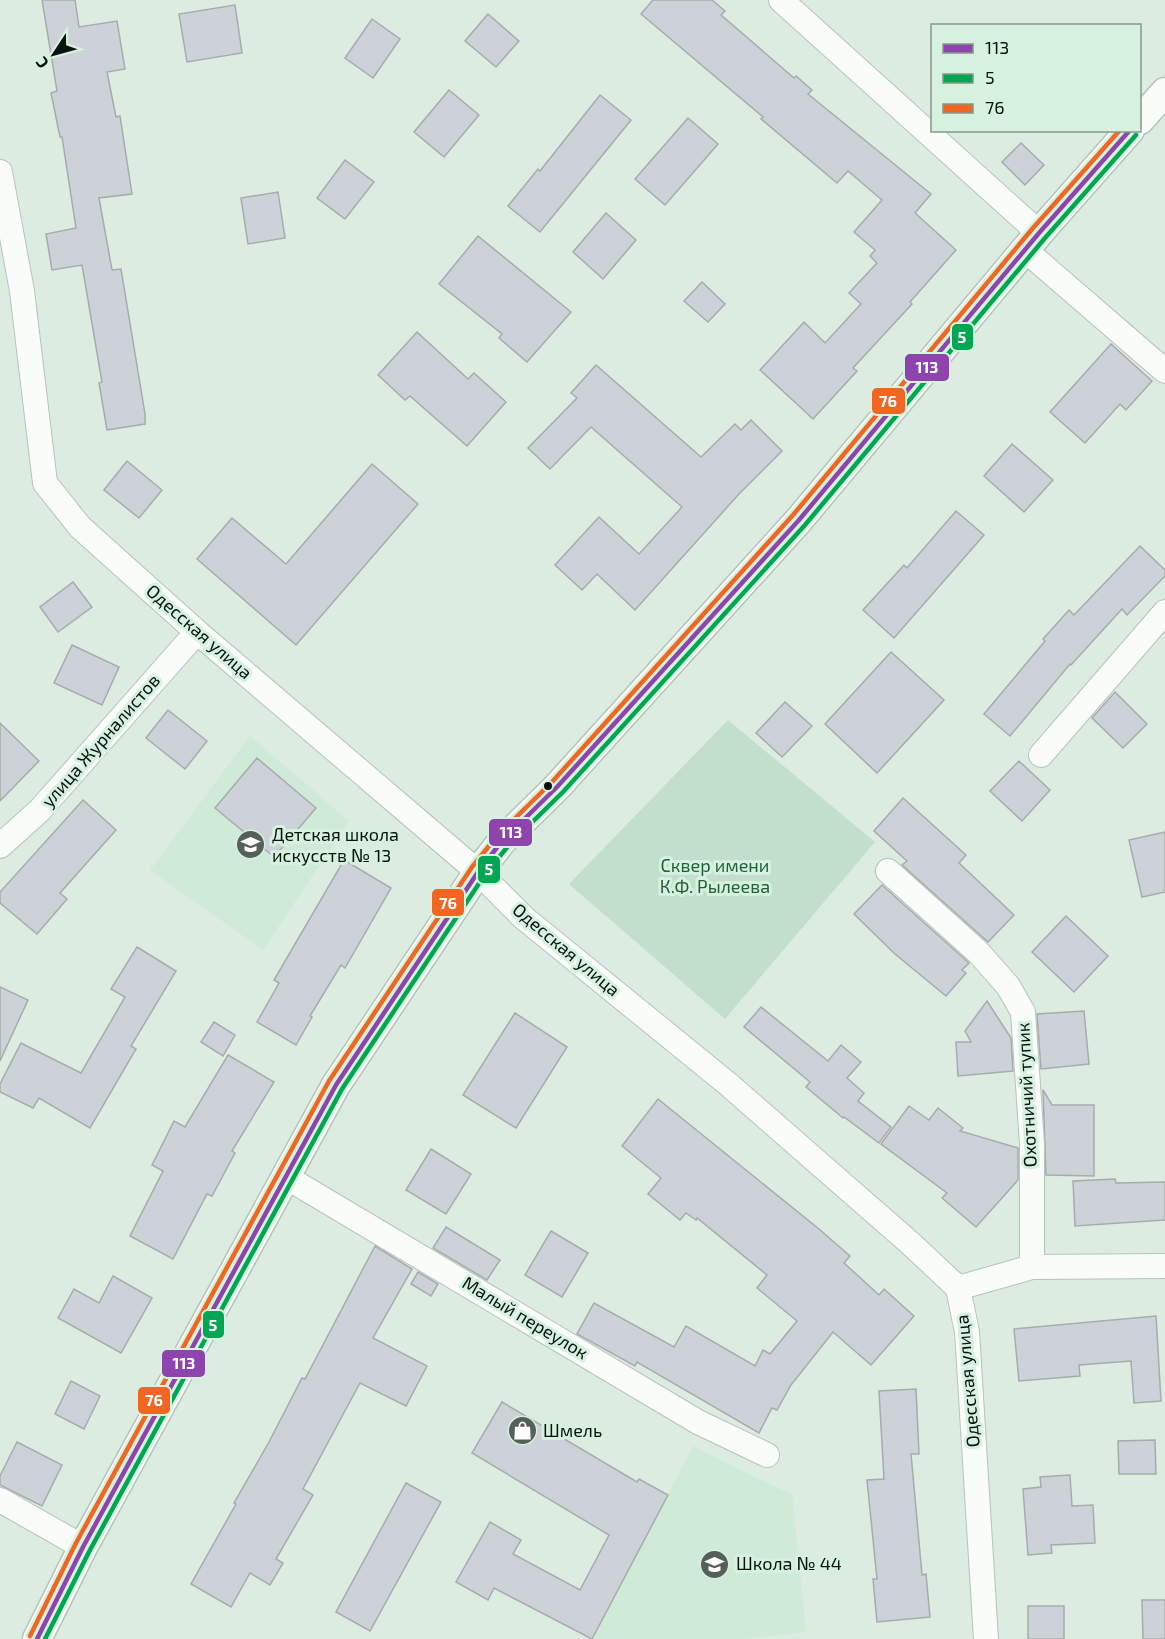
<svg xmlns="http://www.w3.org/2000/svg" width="1165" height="1639" font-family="'Exo 2',sans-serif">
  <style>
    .built { fill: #d0ead8 }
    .green { fill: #c2dfcc }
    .building { fill: #ccd2d7; stroke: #a6acac; stroke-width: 1.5 }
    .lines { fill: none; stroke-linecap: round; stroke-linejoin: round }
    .minor-casing { stroke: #b6c3ba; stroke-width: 26 }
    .tertiary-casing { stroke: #b6c3ba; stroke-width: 31 }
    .minor { stroke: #fafcfa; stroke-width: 24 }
    .tertiary { stroke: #fafcfa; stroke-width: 28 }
    .bus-1-casing { stroke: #d6f2df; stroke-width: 9 }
    .bus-2-casing { stroke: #d6f2df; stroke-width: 9 }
    .bus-3-casing { stroke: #d6f2df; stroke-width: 9 }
    .bus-1 { stroke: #8e44ad; stroke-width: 4.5 }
    .bus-2 { stroke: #00a651; stroke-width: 4.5 }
    .bus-3 { stroke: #f26522; stroke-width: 4.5 }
    .bus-dot { fill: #0a140e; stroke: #d6f2df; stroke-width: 2 }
    .labels { text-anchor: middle; stroke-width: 6; stroke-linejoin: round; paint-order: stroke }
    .street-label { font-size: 18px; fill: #0a140e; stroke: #d6f2df }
    .poi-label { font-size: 18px; fill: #0a140e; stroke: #d6f2df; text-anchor: start }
    .park-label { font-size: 18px; fill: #1f5f3c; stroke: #d6f2df }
    .line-badge { stroke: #d6f2df; stroke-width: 2 }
    .badge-label { font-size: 16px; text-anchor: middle; font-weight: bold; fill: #fff }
  </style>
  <rect width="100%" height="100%" fill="#dcece1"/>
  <g class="built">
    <polygon points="250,736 349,821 263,950 150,870"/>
    <polygon points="693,1446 792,1495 806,1632 745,1639 592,1639"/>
  </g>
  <polygon class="green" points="728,720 875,842 725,1019 569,884"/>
  <g class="building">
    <polygon points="42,0 75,0 79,27 117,21 125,69 107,72 116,117 120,116 132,194 99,198 112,270 121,269 145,414 145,424 107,430 99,383 102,382 82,265 52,270 46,234 76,228 62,137 60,137 51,93 57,91"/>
    <polygon points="653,0 712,0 725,11 721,15 794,78 796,76 812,90 808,94 931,194 915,213 956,250 910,302 912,304 853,368 857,371 813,419 760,370 804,322 825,343 861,304 849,293 877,263 870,256 875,250 854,232 882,200 848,171 837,183 761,119 763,117 641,14"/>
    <polygon points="235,5 242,53 187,62 179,14"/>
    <polygon points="488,14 519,41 496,67 465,41"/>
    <polygon points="372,19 400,39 373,78 345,58"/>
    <polygon points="449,90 479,115 444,157 414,132"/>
    <polygon points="600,95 631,120 540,232 508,206 538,169 540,171"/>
    <polygon points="688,118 718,144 665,205 635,179"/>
    <polygon points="1021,143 1044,165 1025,185 1002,162"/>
    <polygon points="345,160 374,182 345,219 317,198"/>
    <polygon points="278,192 285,238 248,244 241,198"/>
    <polygon points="606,213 636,240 603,279 573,252"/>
    <polygon points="478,236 571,312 527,362 499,338 502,334 439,284"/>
    <polygon points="702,282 725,304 708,322 684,301"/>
    <polygon points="417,332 468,379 474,373 506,402 467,446 410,396 405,400 378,375"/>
    <polygon points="1111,344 1152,381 1126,410 1120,404 1085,443 1050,412"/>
    <polygon points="596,365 701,457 735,424 741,430 751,420 782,451 739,494 635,610 597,574 582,590 555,565 599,517 639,554 682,507 591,427 550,469 528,448 577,398 571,393"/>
    <polygon points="1012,444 1053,480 1024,512 984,476"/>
    <polygon points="127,461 162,490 139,518 104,490"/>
    <polygon points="372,464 418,504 296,645 197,559 232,518 286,564"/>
    <polygon points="956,511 984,535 894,638 863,610 904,565 907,568"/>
    <polygon points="1140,546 1165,570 1165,576 1127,615 1122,609 1071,665 1070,664 1010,736 984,714 1045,641 1043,639 1069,610 1074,615"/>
    <polygon points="73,582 92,607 58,632 40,607"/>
    <polygon points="72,645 119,667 102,705 54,683"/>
    <polygon points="891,652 944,700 877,773 825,724"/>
    <polygon points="1115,692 1147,724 1123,748 1092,718"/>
    <polygon points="785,702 812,726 782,757 756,733"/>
    <polygon points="168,710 207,741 185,769 146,738"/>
    <polygon points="0,723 39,761 0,801"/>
    <polygon points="257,758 316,808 274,857 215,808"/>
    <polygon points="1019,761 1050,790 1022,821 990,791"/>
    <polygon points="903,798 966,855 959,863 1014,915 988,942 902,865 907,861 874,831"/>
    <polygon points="83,800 116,830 60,893 67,899 37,934 0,903 0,892"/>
    <polygon points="1165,832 1165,892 1142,897 1129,840"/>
    <polygon points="344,860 391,888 345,968 341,965 310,1016 312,1017 296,1045 257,1022 279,983 274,980"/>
    <polygon points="882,885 969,963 962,970 966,973 946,996 895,954 854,914"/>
    <polygon points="1066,916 1108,956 1074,992 1032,952"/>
    <polygon points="137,947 176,971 131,1046 136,1049 90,1128 39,1098 33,1108 0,1092 0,1084 21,1043 81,1073 125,997 111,989"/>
    <polygon points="0,987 28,1000 0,1061"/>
    <polygon points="987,1001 1011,1038 1013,1071 958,1076 956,1042 971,1042 965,1031"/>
    <polygon points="761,1007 828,1061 841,1045 861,1062 847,1078 864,1093 858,1101 891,1127 879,1143 844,1117 843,1118 806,1087 810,1082 744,1027"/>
    <polygon points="1084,1011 1089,1064 1041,1069 1037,1014"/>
    <polygon points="515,1013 567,1047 516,1128 463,1095"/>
    <polygon points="214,1022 235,1035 223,1056 201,1042"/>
    <polygon points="228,1055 274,1082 232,1151 235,1153 212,1196 207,1194 173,1259 130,1236 163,1171 152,1165 174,1121 185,1127"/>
    <polygon points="1043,1090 1052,1105 1094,1105 1094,1176 1046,1175"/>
    <polygon points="658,1099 819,1229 850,1256 844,1263 879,1295 884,1289 914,1316 871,1365 833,1332 791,1385 777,1410 772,1408 759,1433 637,1362 635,1366 577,1334 594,1303 674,1347 686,1326 755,1366 763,1350 770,1354 797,1321 757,1288 767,1275 697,1218 696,1220 686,1213 680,1220 648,1194 661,1178 622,1146"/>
    <polygon points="909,1106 929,1120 938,1108 963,1128 960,1131 1018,1148 1018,1180 976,1227 942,1198 947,1193 881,1144"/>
    <polygon points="431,1149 471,1174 446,1214 406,1190"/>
    <polygon points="1115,1179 1116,1183 1165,1182 1165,1220 1075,1226 1073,1181"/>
    <polygon points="446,1227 500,1260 487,1280 433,1248"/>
    <polygon points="551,1231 588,1253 562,1297 525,1275"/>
    <polygon points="375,1246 412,1269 373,1338 427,1366 406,1406 360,1383 303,1489 313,1495 276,1559 283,1563 270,1585 250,1573 231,1607 191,1584 236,1504 234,1503 269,1442 302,1378 305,1379"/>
    <polygon points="418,1272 438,1284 431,1296 411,1284"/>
    <polygon points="113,1276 152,1298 121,1353 58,1318 74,1289 99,1303"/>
    <polygon points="1156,1316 1161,1401 1134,1403 1131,1361 1079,1365 1080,1376 1019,1381 1014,1329"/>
    <polygon points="71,1381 100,1396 84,1429 55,1414"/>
    <polygon points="916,1389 919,1454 911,1454 922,1575 926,1574 930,1617 877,1622 873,1579 877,1579 867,1480 884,1479 879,1391"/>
    <polygon points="502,1402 637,1482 639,1479 668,1495 592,1639 494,1588 488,1600 456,1582 490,1522 521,1540 513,1554 580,1590 609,1535 472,1453"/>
    <polygon points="1155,1440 1156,1474 1119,1474 1118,1441"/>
    <polygon points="17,1442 62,1465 42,1506 0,1485 0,1476"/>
    <polygon points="1070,1475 1072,1506 1093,1505 1095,1543 1051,1545 1052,1553 1028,1555 1023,1489 1041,1487 1040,1477"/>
    <polygon points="406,1483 441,1502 370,1631 336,1612"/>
    <polygon points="1142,1600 1165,1600 1165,1639 1143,1639"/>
    <rect x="1028" y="1606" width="36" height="33"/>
  </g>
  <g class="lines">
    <defs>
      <g id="minor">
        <polyline points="781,0 1039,233"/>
        <polyline points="0,172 22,291 45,483 80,527 197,632 478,872 524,918 728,1084 910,1243 958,1288 967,1332 986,1639"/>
        <polyline points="1025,250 1165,371"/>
        <polyline points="1041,755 1165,612"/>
        <polyline points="0,846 40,810 197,632"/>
        <polyline points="888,871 978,952 1008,986 1023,1012 1032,1144 1032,1267"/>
        <polyline points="286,1177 698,1422 767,1455"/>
        <polyline points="958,1288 1032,1267 1165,1266"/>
        <polyline points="0,1500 83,1547"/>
      </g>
      <g id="tertiary">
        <polyline points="1140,120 1165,92"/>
        <polyline points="37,1639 83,1547 336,1085 478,872 502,841 557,787 799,520 1039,233 1130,130"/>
      </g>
    </defs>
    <use href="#minor" class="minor-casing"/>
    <use href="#tertiary" class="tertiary-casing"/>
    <use href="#minor" class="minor"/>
    <use href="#tertiary" class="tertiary"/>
    <defs>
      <polyline id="bus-1" points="37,1639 83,1547 336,1085 478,872 502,841 557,787 799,520 1039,233 1130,130"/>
      <polyline id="bus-2" points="45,1639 90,1550 342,1089 484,876 508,846 563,792 805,525 1045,238 1136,135"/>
      <polyline id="bus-3" points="30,1636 76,1543 329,1081 472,867 497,836 552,782 793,515 1033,228 1120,130"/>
    </defs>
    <use href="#bus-1" class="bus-1-casing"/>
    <use href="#bus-2" class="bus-2-casing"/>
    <use href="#bus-3" class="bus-3-casing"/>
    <use href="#bus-1" class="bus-1"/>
    <use href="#bus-2" class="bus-2"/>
    <use href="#bus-3" class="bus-3"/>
  </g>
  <defs>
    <symbol id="school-disc" viewBox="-11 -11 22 22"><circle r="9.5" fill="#546058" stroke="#d6f2df"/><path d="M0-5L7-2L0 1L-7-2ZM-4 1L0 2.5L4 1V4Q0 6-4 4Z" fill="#fff"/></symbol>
    <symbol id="shop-disc" viewBox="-11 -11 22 22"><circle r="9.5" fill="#546058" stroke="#d6f2df"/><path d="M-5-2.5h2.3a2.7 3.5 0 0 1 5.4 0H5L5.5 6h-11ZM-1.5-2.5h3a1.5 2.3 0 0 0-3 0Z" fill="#fff"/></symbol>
  </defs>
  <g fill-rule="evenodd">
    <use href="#school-disc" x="234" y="828" width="33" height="33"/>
    <use href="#shop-disc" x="506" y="1414" width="33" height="33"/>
    <use href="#school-disc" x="698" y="1548" width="33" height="33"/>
  </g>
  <circle class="bus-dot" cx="548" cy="786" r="5"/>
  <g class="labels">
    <g class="street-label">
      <text transform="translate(199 632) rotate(41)" y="6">Одесская улица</text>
      <text transform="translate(101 741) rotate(-49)" y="6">улица Журналистов</text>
      <text transform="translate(566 950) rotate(40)" y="6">Одесская улица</text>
      <text transform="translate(1027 1095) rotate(-93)" y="6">Охотничий тупик</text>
      <text transform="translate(525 1318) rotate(31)" y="6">Малый переулок</text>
      <text transform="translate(968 1381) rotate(-95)" y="6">Одесская улица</text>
    </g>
    <g class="poi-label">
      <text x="272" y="841">Детская школа<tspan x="272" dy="21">искусств № 13</tspan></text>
      <text x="543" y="1437">Шмель</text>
      <text x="736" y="1570">Школа № 44</text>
    </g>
    <g class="park-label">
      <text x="715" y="872">Сквер имени<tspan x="715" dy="21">К.Ф. Рылеева</tspan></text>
    </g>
  </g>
  <g class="line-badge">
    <rect x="951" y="323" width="23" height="28" rx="6" fill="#00a651"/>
    <rect x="904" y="353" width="46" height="29" rx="6" fill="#8e44ad"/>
    <rect x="871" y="387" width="35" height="28" rx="6" fill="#f26522"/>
    <rect x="488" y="818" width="45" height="29" rx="6" fill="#8e44ad"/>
    <rect x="477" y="855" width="24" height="29" rx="6" fill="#00a651"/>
    <rect x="431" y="888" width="34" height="29" rx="6" fill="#f26522"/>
    <rect x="202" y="1310" width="23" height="29" rx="6" fill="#00a651"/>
    <rect x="161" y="1349" width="45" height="29" rx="6" fill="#8e44ad"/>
    <rect x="137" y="1386" width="34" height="29" rx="6" fill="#f26522"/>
  </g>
  <g class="badge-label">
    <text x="962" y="343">5</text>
    <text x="927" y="373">113</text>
    <text x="888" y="407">76</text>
    <text x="511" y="838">113</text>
    <text x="489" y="875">5</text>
    <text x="448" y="909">76</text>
    <text x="213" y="1331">5</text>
    <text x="184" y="1369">113</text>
    <text x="154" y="1406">76</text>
  </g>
  <rect x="931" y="24" width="210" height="108" fill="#d6f2df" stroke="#84998b" stroke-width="1.5"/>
  <rect x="943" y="44" width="30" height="9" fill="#8e44ad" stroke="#84998b" stroke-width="1.5"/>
  <text x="985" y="54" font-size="18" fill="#0a140e">113</text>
  <rect x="943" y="74" width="30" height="9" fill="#00a651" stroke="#84998b" stroke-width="1.5"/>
  <text x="985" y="84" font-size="18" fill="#0a140e">5</text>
  <rect x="943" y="104" width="30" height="9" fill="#f26522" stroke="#84998b" stroke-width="1.5"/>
  <text x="985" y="114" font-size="18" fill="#0a140e">76</text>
  <g transform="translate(54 54) rotate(234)" stroke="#d6f2df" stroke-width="4.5" paint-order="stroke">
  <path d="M0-4.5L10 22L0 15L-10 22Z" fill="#0a140e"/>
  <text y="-9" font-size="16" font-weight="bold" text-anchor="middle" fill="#0a140e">С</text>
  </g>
</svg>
